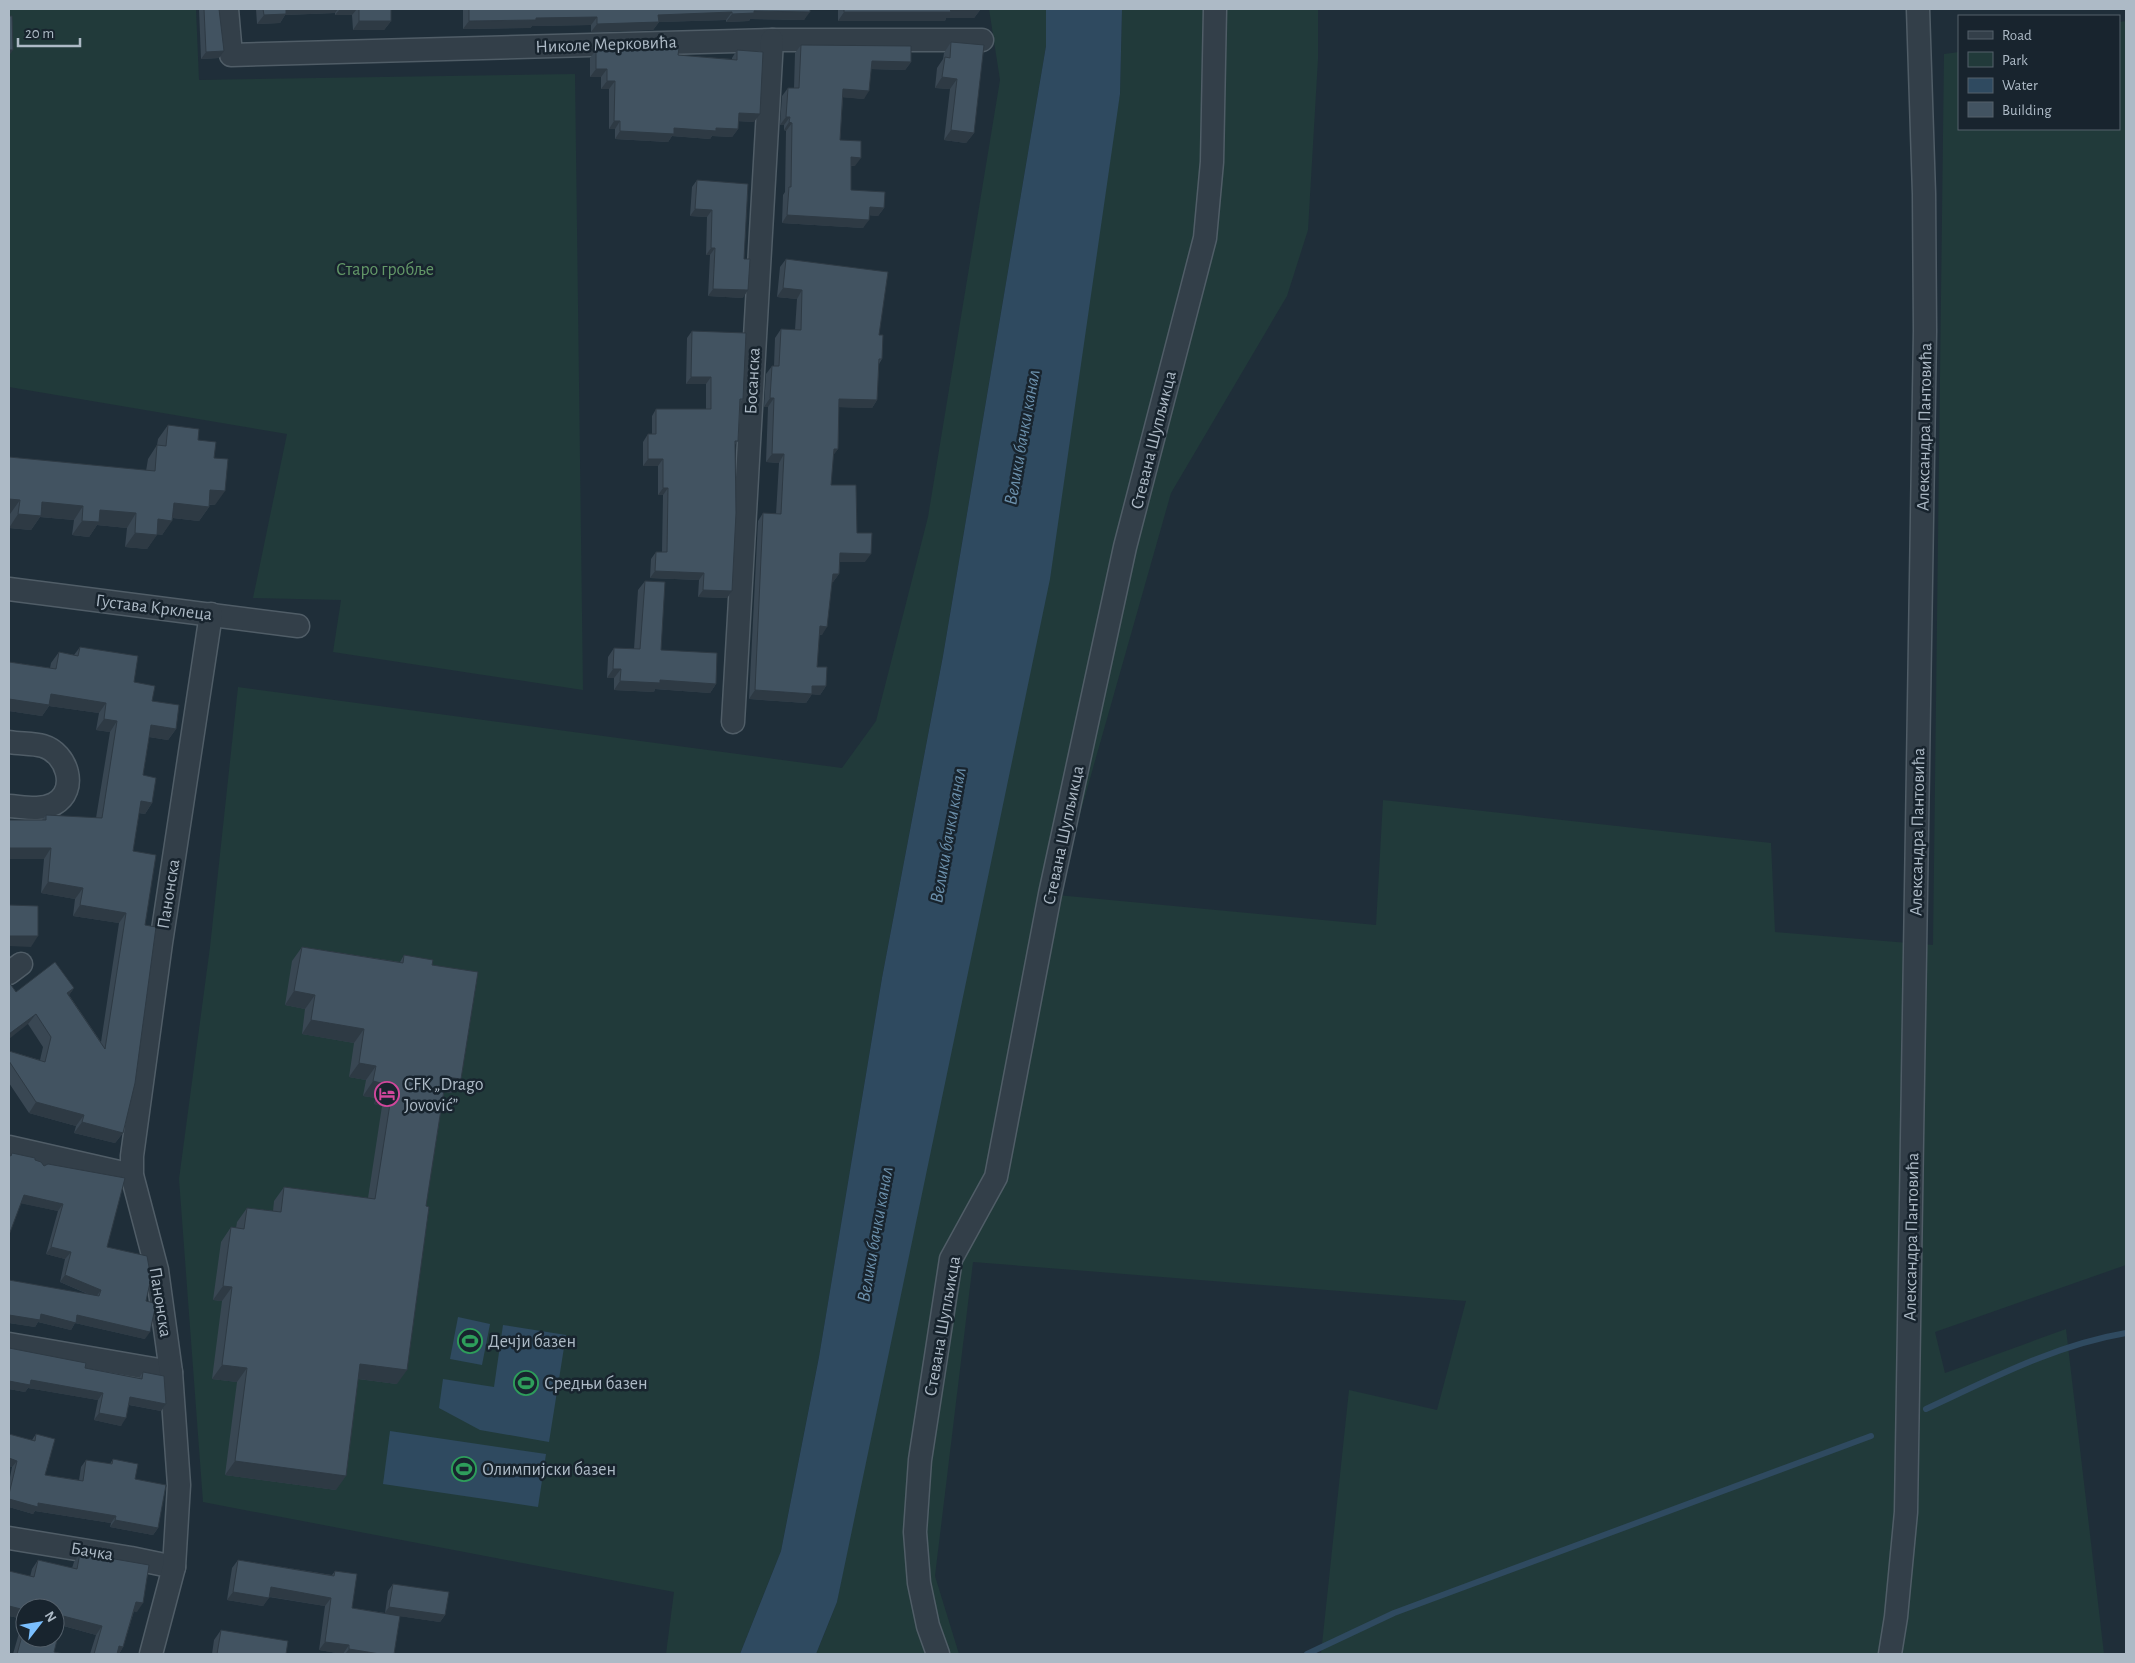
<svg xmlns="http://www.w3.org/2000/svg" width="2135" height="1663" font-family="'Alegreya Sans',sans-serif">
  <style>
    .green { fill: #213a3a }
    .water { fill: #2f4a60 }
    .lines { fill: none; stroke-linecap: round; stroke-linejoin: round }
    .stream { stroke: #2f4a60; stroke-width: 6 }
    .minor-casing { stroke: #505d67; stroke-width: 25 }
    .minor { stroke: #333f49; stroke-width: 22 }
    .wall { fill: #394753; fill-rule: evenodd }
    .shaded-wall { fill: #2e3a44 }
    .building { fill: #425361; stroke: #2e3a44 }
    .labels { text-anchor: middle; stroke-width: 5; stroke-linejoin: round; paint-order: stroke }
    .street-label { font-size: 18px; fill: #adbac6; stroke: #18242e }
    .park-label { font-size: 18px; fill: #639868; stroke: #18242e }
    .poi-label { font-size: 18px; fill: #adbac6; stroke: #18242e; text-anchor: start }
    .water-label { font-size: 19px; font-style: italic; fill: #6b90ac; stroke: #18242e }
  </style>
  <rect width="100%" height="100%" fill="#1f2e39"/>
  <g class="green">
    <polygon points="9,9 196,9 199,80 575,74 583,690 333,652 341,600 253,598 287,434 9,387"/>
    <polygon points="989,9 1046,9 1046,46 943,656 882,978 819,1357 781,1551 740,1654 666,1654 674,1592 203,1502 179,1179 210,947 238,687 842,768 876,721 928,517 1000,80"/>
    <polygon points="1122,9 1318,9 1318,59 1308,230 1287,296 1171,493 1057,895 1376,925 1383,800 1771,843 1775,932 1933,945 1944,54 1959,52 1959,129 2119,129 2119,22 2126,21 2126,1265 1935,1332 1945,1373 2066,1329 2104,1654 1321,1654 1349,1390 1437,1410 1466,1301 973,1262 935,1576 959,1654 816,1654 837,1602 1120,94"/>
  </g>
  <g class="water">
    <polygon points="1046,9 1122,9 1120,94 1050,579 837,1602 816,1654 740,1654 781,1551 819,1357 882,978 943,656 1046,46"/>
    <polygon points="458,1317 490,1324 482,1365 450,1359"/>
    <polygon points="503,1325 566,1335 549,1442 480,1430 439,1408 443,1379 494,1387"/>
    <polygon points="390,1431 546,1454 538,1507 383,1484"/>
  </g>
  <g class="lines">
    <g class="stream">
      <path d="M 1926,1409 C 1991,1379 2055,1345 2126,1333"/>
      <polyline points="1307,1654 1394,1613 1871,1436"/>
    </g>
    <defs>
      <g id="minor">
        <polyline points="227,9 231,55 772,40 982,40"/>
        <polyline points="9,589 298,626"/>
        <polyline points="733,722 772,40"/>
        <path d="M 9,742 C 20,744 33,743 43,746 C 67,753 79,790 54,804 C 40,811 24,807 9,806"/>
        <polyline points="9,973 21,964"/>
        <polyline points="9,1147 132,1175"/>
        <polyline points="9,1344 171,1372"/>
        <polyline points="9,1538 131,1558 174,1567"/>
        <polyline points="151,1654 174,1567 179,1485 171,1372 157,1270 132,1175 132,1156 161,943 211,614"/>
        <polyline points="938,1654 928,1626 919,1583 915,1532 920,1460 951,1259 996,1177 1050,894 1125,547 1205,238 1212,162 1215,9"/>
        <polyline points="1890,1654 1896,1617 1906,1512 1925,331 1924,194 1918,9"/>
      </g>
    </defs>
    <use href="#minor" class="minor-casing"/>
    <use href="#minor" class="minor"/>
  </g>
  <g class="wall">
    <polygon points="199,9 219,9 219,58 201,59"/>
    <polygon points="256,9 391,9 391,21 384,30 353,30 352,15 335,15 335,13 285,15 280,23 257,24"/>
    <polygon points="463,9 810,9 804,20 750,19 749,21 726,22 726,20 659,22 653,30 591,32 591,25 532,26 530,28 463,29"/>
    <polygon points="838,9 980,9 980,10 974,18 946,18 945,21 838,21"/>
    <polygon points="951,42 974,133 966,143 944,140 950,89 935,88 937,68 943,59 944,53"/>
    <polygon points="801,45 911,62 905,70 871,69 864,99 843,97 840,140 855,166 851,166 851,190 884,208 878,216 869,215 863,228 782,223 783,195 785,192 786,131 784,130 784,125 780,125 782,96 788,88 794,88 795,53"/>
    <polygon points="596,50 732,59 732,58 737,50 754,122 738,121 738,129 732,137 712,136 710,139 672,136 668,142 615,139 615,129 609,129 609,89 601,89 601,77 590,77 590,58"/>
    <polygon points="697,180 744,259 743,298 708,296 710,255 706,255 707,217 690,216 692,187"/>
    <polygon points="786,259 879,335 882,359 879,364 877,400 872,408 839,407 838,449 833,455 831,485 857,533 865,562 840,562 839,574 833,582 832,582 822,635 819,635 817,667 826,686 820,695 812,694 806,703 749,699 758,521 763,513 776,514 779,463 766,462 768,407 764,407 766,374 772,366 774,366 775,338 781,329 795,330 797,299 777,297 780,267"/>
    <polygon points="692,331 743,399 739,404 738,441 735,445 732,591 727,598 698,597 699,580 650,578 651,559 656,552 662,552 663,495 658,495 658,466 643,466 643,442 648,434 652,434 652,416 656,409 706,409 706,384 686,384 687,338"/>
    <polygon points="168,425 198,440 214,458 215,505 209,505 209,507 199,521 173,518 162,535 157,534 147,549 125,547 127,528 97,525 89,537 72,535 74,520 40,517 31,530 9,528 10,514 9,514 9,457 146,471 148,459 157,445 158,439"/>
    <polygon points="645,581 661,650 716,684 710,693 655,689 654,692 614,690 614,678 607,678 608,657 614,648 634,649 638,590"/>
    <polygon points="80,647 134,682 152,701 176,729 168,740 149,737 143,775 152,803 145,814 139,813 133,851 145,925 123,1133 115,1143 74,1133 76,1126 29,1113 9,1083 9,1051 40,1060 43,1047 28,1024 16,992 74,988 69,995 101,1042 119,923 73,916 75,899 41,893 44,859 42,820 46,815 96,818 110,732 96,730 99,713 49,706 42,716 9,711 9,662 50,668 51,663 59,652 74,655"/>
    <polygon points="302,947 400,962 404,955 432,965 461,1079 451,1093 444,1092 397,1384 358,1379 336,1490 225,1475 237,1382 212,1379 222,1301 213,1300 221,1242 231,1227 236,1228 237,1222 247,1208 273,1211 274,1201 284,1187 368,1198 382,1106 374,1104 376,1098 363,1096 366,1080 349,1077 354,1043 302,1034 305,1009 285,1005 292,961"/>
    <polygon points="12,1153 35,1160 107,1247 146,1301 145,1339 75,1323 71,1330 38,1322 35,1327 9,1323 9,1280 90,1295 60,1282 65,1259 46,1254 58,1211 21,1203 10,1156"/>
    <polygon points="85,1368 139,1378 143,1372 166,1404 161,1411 129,1405 121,1426 94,1420 98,1400 28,1388 25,1392 9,1389"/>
    <polygon points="36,1434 45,1475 79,1480 81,1467 86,1460 110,1464 113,1459 135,1479 158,1528 153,1535 110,1527 111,1523 35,1511 33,1514 9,1507 9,1482 12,1467 9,1466 32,1440"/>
    <path d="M 80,1553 L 137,1612 L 134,1611 L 123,1647 L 119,1654 L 90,1654 L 96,1635 L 60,1625 L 54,1652 L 64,1654 L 13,1654 L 23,1619 L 9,1616 L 9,1571 L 30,1577 L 32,1569 L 38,1560 L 72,1568 L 74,1562 ZM 25,1608 L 55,1608 L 25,1638 Z"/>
    <polygon points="238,1560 332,1575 335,1571 352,1608 385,1613 388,1591 393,1584 445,1615 440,1622 400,1616 394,1654 343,1654 319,1650 325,1606 269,1597 263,1606 227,1600 232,1568"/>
    <polygon points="221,1630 286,1654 212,1654 214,1640"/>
  </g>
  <g class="shaded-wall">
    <polygon points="285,9 338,9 335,13 285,15 280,23 257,24 264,15"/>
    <polygon points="340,9 357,9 352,15 335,15"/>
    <polygon points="950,9 980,10 974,18 946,18 945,21 838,21 844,12"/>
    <polygon points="754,11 810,12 804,20 750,19 749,21 726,22 732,14"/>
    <polygon points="732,12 726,20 659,22 653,30 591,32 597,24 658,15"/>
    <polygon points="597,17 591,25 532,26 530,28 463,29 469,21 536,18"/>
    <polygon points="359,21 391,21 384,30 353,30"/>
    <polygon points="9,50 13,50 9,56"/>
    <polygon points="224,51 219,58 201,59 206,52"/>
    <polygon points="872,61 911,62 905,70 866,69"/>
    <polygon points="596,69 607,69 601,77 590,77"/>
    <polygon points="942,77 957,79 950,89 935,88"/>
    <polygon points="607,81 615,81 609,89 601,89"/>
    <polygon points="843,89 869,91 864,99 838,97"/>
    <polygon points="739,113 760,114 754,122 733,121"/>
    <polygon points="786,117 790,117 784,125 780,125"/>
    <polygon points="614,121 620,121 615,129 609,129"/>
    <polygon points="789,122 792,123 786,131 784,130"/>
    <polygon points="674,128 716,128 738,129 732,137 712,136 710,139 672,136 668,142 615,139 620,131"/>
    <polygon points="951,130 974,133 966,143 944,140"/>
    <polygon points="851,157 861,158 855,166 845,165"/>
    <polygon points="870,207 884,208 878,216 864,215"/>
    <polygon points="695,209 712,210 707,217 690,216"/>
    <polygon points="787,215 869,220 863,228 782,223"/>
    <polygon points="711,248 715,248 710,255 706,255"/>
    <polygon points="783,288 802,290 797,299 777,297"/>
    <polygon points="713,289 748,290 743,298 708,296"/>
    <polygon points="691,377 711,377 706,384 686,384"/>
    <polygon points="770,398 774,398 768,407 764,407"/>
    <polygon points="839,399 877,400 872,408 833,407"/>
    <polygon points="834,449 838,449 832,457"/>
    <polygon points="772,454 784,454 779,463 766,462"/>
    <polygon points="648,459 663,459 658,466 643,466"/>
    <polygon points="663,488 668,488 663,495 658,495"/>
    <polygon points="210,490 225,491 215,505 200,504"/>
    <polygon points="9,499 20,500 10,514 9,514"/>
    <polygon points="42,502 83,506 74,520 40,517 31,530 9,528 18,514"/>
    <polygon points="174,503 209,507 199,521 164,517"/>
    <polygon points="100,510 136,513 127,528 97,525 89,537 72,535 82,521"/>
    <polygon points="158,519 172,521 162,535 148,533"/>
    <polygon points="135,533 157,535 147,549 125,547"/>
    <polygon points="840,553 871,554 865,562 834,562"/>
    <polygon points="655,571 704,573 699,580 650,578"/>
    <polygon points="833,574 839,574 833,582 827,582"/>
    <polygon points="703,590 732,591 727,598 698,597"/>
    <polygon points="820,626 827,627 822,635 814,634"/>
    <polygon points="613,669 621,669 614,678 607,678"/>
    <polygon points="660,680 716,684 710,693 655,689 654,692 614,690 620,681"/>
    <polygon points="812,686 826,686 820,695 806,694"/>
    <polygon points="755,690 812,694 806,703 749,699"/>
    <polygon points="51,694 106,703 99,713 49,706 42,716 9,711 9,699"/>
    <polygon points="104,719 117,721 110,732 96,730"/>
    <polygon points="151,725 176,729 168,740 143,736"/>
    <polygon points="141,801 152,803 145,814 133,812"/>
    <polygon points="9,848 51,848 44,859 9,859"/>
    <polygon points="48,882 83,888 75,899 41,893"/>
    <polygon points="80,905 126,913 119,923 73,916"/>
    <polygon points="9,936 38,936 31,947 9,946"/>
    <polygon points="74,988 67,998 67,993"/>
    <polygon points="294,991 315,995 305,1009 285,1005"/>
    <polygon points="36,1014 28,1024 9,1039 9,1034"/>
    <polygon points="311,1020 364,1029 354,1043 302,1034"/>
    <polygon points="359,1063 376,1066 366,1080 349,1077"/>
    <polygon points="446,1077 461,1079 451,1093 437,1091"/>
    <polygon points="373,1081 385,1084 376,1098 363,1096"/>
    <polygon points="384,1090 392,1091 382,1106 374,1104"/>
    <polygon points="36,1102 84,1115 76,1126 29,1113"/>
    <polygon points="82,1122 123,1133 115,1143 74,1133"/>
    <polygon points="24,1195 63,1204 58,1211 19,1203"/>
    <polygon points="51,1247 71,1252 65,1259 46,1254"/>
    <polygon points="65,1275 101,1290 96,1297 60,1282"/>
    <polygon points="223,1286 232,1287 222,1301 213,1300"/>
    <polygon points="41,1314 77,1315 150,1332 145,1339 75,1323 71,1330 38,1322 35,1327 9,1323 9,1315"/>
    <polygon points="360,1364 407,1370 397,1384 351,1378"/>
    <polygon points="222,1365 247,1368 237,1382 212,1379"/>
    <polygon points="31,1380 103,1393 98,1400 28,1388 25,1392 9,1389 9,1381"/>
    <polygon points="130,1397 166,1404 161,1411 125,1404"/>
    <polygon points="99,1413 126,1418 121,1426 94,1420"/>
    <polygon points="9,1458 17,1461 12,1467 9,1466"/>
    <polygon points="235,1461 346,1476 336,1490 225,1475"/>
    <polygon points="9,1499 38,1503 116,1516 111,1523 35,1511 33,1514 9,1507"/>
    <polygon points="115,1520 158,1528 153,1535 110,1527"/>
    <polygon points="271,1587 331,1598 325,1606 265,1596"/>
    <polygon points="233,1592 269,1598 263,1606 227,1600"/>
    <polygon points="136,1602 143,1603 137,1612 130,1611"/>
    <polygon points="9,1606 25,1610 25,1616 23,1619 9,1616"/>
    <polygon points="389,1607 445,1615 440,1622 384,1614"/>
    <polygon points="63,1616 102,1626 96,1635 57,1624"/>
    <polygon points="325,1642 349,1645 343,1654 319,1650"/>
    <polygon points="119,1646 123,1647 119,1654 114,1654"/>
    <polygon points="349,1649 380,1654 345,1654"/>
  </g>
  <g class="building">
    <polygon points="204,9 219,9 224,51 206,52"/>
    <polygon points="263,9 286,9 286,14 264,15"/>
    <rect x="359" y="9" width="32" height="12"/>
    <polygon points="469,9 810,9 810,12 754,11 754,13 732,14 732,12 658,15 659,22 597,24 597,17 536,18 536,20 469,21"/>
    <polygon points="844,9 980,9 980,10 950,9 951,12 844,12"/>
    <polygon points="9,16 12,16 13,50 9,50"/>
    <polygon points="951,42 984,45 974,133 951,130 957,79 942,77 945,57 950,58"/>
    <polygon points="801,45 911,46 911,62 872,61 869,91 843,89 840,140 861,141 861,158 851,157 851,190 885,192 884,208 870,207 869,220 787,215 789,187 791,187 792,123 789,122 790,117 786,117 788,88 799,88"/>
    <polygon points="679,48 678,55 737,60 737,50 763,52 760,114 739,113 738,129 716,128 716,131 674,128 674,134 620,131 620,121 614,121 615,81 607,81 607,69 596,69 596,50"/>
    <polygon points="697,180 748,184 744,259 750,259 748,290 713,289 715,248 711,248 712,210 695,209"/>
    <polygon points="786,259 888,272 879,335 883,335 882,359 879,359 877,400 839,399 838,449 834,449 831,485 856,485 857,533 872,533 871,554 840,553 839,574 833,574 827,627 820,626 817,667 827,667 826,686 812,686 812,694 755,690 763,513 781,514 784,454 772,454 774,398 770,398 772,366 779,366 781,329 801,330 802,290 783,288"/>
    <polygon points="692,331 746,333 743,399 740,399 738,441 735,441 736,513 732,591 703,590 704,573 655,571 656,552 667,552 668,488 663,488 663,459 648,459 648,434 656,434 656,409 711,409 711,377 691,377"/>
    <polygon points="168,425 199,429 198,440 216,442 214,458 228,459 225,491 210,490 209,507 174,503 172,521 158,519 157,535 135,533 136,513 100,510 99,522 82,521 83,506 42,502 41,516 18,514 20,500 9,499 9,457 155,471 157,445 166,446"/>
    <polygon points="645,581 665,582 661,650 717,653 716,684 660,680 660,683 620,681 621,669 613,669 614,648 640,649"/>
    <polygon points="80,647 138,656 134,682 155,686 152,701 179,705 176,729 151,725 143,775 156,778 152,803 141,801 133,851 156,855 145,925 156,927 135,1083 123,1133 82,1122 84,1115 36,1102 9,1061 9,1051 45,1062 51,1037 36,1014 9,1034 9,982 16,992 55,962 74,988 67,993 105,1049 126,913 80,905 83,888 48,882 51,848 9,848 9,820 46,820 46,815 102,818 117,721 104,719 106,703 51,694 49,705 9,699 9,662 56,669 59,652 78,656"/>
    <polygon points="9,905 38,906 38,936 9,936"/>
    <polygon points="302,947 403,963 404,955 433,960 432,965 478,972 461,1079 446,1077 426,1206 429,1207 407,1370 360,1364 346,1476 235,1461 247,1368 222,1365 232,1287 223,1286 231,1227 244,1229 247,1208 281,1212 284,1187 375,1199 392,1091 384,1090 385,1084 373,1081 376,1066 359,1063 364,1029 311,1020 315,995 294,991"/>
    <polygon points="12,1153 35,1158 35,1160 41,1162 44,1166 48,1164 125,1178 107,1247 147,1256 151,1278 146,1301 154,1303 155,1308 150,1332 77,1315 76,1323 41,1314 40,1320 9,1315 9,1280 99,1296 101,1290 65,1275 71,1252 51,1247 63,1204 24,1195 9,1235 9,1155 11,1156"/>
    <polygon points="9,1348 86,1363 85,1368 142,1379 143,1372 164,1376 166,1404 130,1397 126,1418 99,1413 103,1393 31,1380 30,1385 9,1381"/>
    <polygon points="9,1434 35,1441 36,1434 55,1439 45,1475 83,1481 86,1460 112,1464 113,1459 138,1464 135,1479 166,1485 158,1528 115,1520 116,1516 38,1503 38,1507 9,1499 9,1494 17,1461 9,1458"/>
    <polygon points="80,1553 149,1565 143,1603 136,1602 123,1647 119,1646 117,1654 94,1654 102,1626 63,1616 54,1652 64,1654 17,1654 25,1625 25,1638 55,1638 55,1608 25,1608 25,1610 9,1606 9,1571 34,1577 38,1560 77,1569"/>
    <polygon points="238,1560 334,1576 335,1571 357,1574 352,1608 400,1616 394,1654 380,1654 349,1649 349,1645 325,1642 331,1598 271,1587 269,1598 233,1592"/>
    <polygon points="393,1584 449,1592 445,1615 389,1607"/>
    <polygon points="221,1630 288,1641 286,1654 217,1654"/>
  </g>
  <defs>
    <symbol id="hotel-ring" viewBox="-11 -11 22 22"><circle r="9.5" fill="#18242e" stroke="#d1479c" stroke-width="1.5"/><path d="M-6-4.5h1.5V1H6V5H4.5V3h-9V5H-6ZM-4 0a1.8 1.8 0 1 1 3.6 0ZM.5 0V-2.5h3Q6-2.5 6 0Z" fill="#d1479c"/></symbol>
    <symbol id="stadium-ring" viewBox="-11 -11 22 22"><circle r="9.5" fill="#18242e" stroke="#2e9e5b" stroke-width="1.5"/><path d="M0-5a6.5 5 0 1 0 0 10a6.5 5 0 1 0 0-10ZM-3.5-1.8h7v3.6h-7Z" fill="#2e9e5b"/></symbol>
  </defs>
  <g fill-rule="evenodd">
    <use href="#hotel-ring" x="373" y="1080" width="28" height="28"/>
    <use href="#stadium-ring" x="456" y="1327" width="28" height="28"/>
    <use href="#stadium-ring" x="512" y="1369" width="28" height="28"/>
    <use href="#stadium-ring" x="450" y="1455" width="28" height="28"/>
  </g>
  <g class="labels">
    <g class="street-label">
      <text transform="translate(606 44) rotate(-2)" y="6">Николе Мерковића</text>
      <text transform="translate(752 381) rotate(-87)" y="6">Босанска</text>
      <text transform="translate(1924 427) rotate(-89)" y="6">Александра Пантовића</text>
      <text transform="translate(1153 440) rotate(-76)" y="6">Стевана Шупљикца</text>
      <text transform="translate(154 607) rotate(7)" y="6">Густава Крклеца</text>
      <text transform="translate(1917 832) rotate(-89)" y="6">Александра Пантовића</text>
      <text transform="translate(1063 835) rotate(-78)" y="6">Стевана Шупљикца</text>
      <text transform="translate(168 894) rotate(-81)" y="6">Панонска</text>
      <text transform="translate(1911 1237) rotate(-89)" y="6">Александра Пантовића</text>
      <text transform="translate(161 1302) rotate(81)" y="6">Панонска</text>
      <text transform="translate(942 1326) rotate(-80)" y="6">Стевана Шупљикца</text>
      <text transform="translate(92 1551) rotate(9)" y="6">Бачка</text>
    </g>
    <g class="park-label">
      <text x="385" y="275">Старо гробље</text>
    </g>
    <g class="poi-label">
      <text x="404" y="1090">CFK „Drago<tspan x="404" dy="21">Jovović”</tspan></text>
      <text x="488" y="1347">Дечји базен</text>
      <text x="544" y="1389">Средњи базен</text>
      <text x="482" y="1475">Олимпијски базен</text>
    </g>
    <g class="water-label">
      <text transform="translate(1021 437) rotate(-80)" y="7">Велики бачки канал</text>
      <text transform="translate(947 835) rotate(-80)" y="7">Велики бачки канал</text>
      <text transform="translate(874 1234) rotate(-80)" y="7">Велики бачки канал</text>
    </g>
  </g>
  <rect width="2135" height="1663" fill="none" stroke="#adbac6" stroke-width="20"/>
  <rect x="1958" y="15" width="162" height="115" fill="#18242e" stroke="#54606b"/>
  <rect x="1968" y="31" width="25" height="8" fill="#333f49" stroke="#54606b"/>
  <text x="2002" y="40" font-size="15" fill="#adbac6">Road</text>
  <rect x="1968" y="52" width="25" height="15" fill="#213a3a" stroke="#54606b"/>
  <text x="2002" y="65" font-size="15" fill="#adbac6">Park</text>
  <rect x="1968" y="78" width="25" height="15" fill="#2f4a60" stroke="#54606b"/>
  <text x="2002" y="90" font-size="15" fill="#adbac6">Water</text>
  <rect x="1968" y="102" width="25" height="15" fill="#425361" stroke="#54606b"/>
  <text x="2002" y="115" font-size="15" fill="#adbac6">Building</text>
  <g transform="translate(40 1623) rotate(59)"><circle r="24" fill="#18242e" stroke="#54606b"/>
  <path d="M0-4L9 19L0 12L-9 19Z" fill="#7abffe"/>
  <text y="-8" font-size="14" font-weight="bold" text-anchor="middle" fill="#adbac6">N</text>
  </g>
  <path d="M18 38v8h62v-8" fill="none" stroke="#adbac6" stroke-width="2.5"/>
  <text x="25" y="38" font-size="15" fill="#adbac6" stroke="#18242e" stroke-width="4" paint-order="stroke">20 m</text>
</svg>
